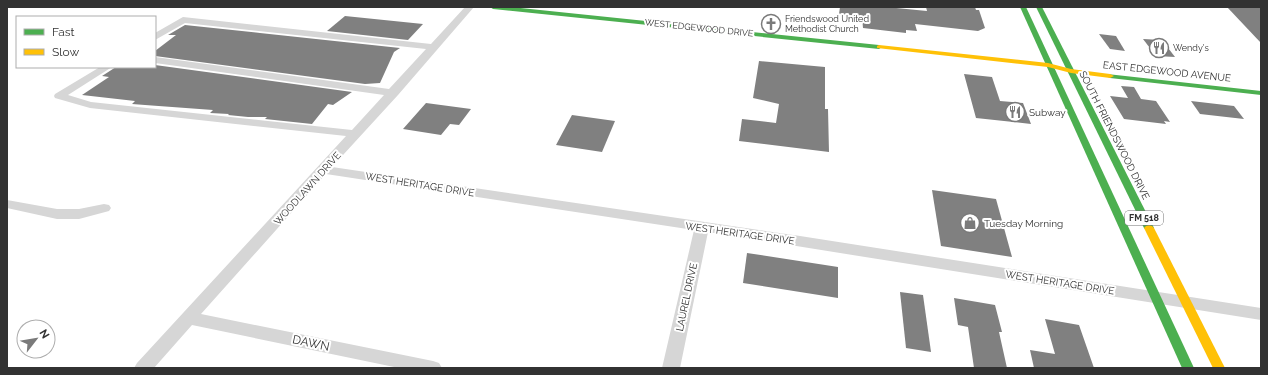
<svg xmlns="http://www.w3.org/2000/svg" width="1268" height="375" font-family="Raleway,sans-serif">
  <style>
    .building { fill: #808080 }
    .lines { fill: none; stroke-linecap: round; stroke-linejoin: round }
    .street { fill: #d6d6d6; fill-rule: evenodd }
    .fast { fill: #4caf50; fill-rule: evenodd }
    .slow { fill: #ffc107; fill-rule: evenodd }
    .labels { text-anchor: middle; stroke-width: 4; stroke-linejoin: round; paint-order: stroke }
    .far-poi-label { font-size: 9px; fill: #323232; stroke: #fff; text-anchor: start }
    .far-street-label { font-size: 9px; fill: #323232; stroke: #fff }
    .shield { fill: #fff; stroke: #707070; stroke-width: 1 }
    .shield-label { font-size: 9px; font-weight: bold; fill: #323232 }
    .street-label { font-size: 10px; fill: #323232; stroke: #fff }
    .poi-label { font-size: 10px; fill: #323232; stroke: #fff; text-anchor: start }
    .near-street-label { font-size: 12px; fill: #323232; stroke: #fff }
  </style>
  <rect width="100%" height="100%" fill="#fff"/>
  <g class="building">
    <polygon points="840,7 886,7 927,11 926,7 975,7 976,10 979,10 985,28 978,31 915,24 917,31 906,30 906,33 863,28 862,17 839,14"/>
    <polygon points="1227,7 1261,7 1261,43"/>
    <polygon points="345,16 423,24 408,40 327,31"/>
    <polygon points="185,25 260,33 400,48 394,52 380,83 365,84 155,56 155,51 176,35 168,35"/>
    <polygon points="1099,34 1116,36 1125,51 1110,49"/>
    <polygon points="1143,39 1162,40 1175,57 1156,56"/>
    <polygon points="759,61 825,67 825,109 828,109 829,152 739,141 742,119 776,123 779,104 753,98"/>
    <polygon points="155,65 352,92 333,105 328,104 312,124 265,119 267,117 248,117 228,115 229,114 210,113 213,110 145,105 132,104 135,101 82,95 109,77 102,76 116,67 155,67"/>
    <polygon points="964,74 992,77 1000,101 1023,103 1031,124 976,118"/>
    <polygon points="1121,86 1134,87 1141,99 1156,101 1170,122 1164,121 1166,124 1124,119 1110,96 1128,98"/>
    <polygon points="1191,101 1234,106 1244,119 1200,114"/>
    <polygon points="426,103 471,109 459,125 450,124 441,135 403,129"/>
    <polygon points="572,115 615,121 602,152 556,145"/>
    <polygon points="932,190 996,199 1012,257 941,246"/>
    <polygon points="747,253 838,267 838,298 743,283"/>
    <polygon points="900,292 923,295 931,352 906,348"/>
    <polygon points="954,298 995,305 1002,332 999,332 1007,368 974,368 968,327 958,325"/>
    <polygon points="1045,319 1079,325 1094,368 1034,368 1030,350 1055,354"/>
  </g>
  <g class="lines">
    <g class="street">
      <polygon points="465,7 474,7 398,95 332,167 800,236 1261,308 1261,320 708,232 680,368 662,368 694,230 326,174 201,314 433,361 439,363 442,368 399,368 192,325 154,368 134,368 137,363 346,136 90,108 55,98 54,96 55,94 100,67 112,67 68,95 91,102 352,130 384,95 155,63 155,57 389,89 426,49 185,23 155,40 155,33 183,17 431,44"/>
      <polygon points="7,200 57,209 79,209 104,204 109,205 111,208 109,211 79,219 57,219 7,208"/>
    </g>
    <g class="fast">
      <polygon points="490,7 511,7 879,45 882,47 879,49 493,9"/>
      <polygon points="1020,7 1026,7 1194,368 1182,368"/>
      <polygon points="1036,7 1042,7 1154,228 1152,230 1146,230 1144,228"/>
      <polygon points="1107,74 1261,91 1261,95 1110,78 1106,76"/>
    </g>
    <g class="slow">
      <polygon points="879,45 1048,63 1071,69 1110,74 1114,76 1110,78 1071,73 1048,67 877,48 877,46"/>
      <polygon points="1149,225 1152,226 1154,228 1225,368 1213,368 1144,228 1146,226"/>
    </g>
  </g>
  <defs>
    <symbol id="church-ring" viewBox="-11 -11 22 22"><circle r="9.5" fill="#fff" stroke="#7a7a7a" stroke-width="1.5"/><path d="M-1.2-6h2.4v3.5h3.3v2.4h-3.3V6h-2.4V-.1h-3.3v-2.4h3.3Z" fill="#7a7a7a"/></symbol>
    <symbol id="restaurant-ring" viewBox="-11 -11 22 22"><circle r="9.5" fill="#fff" stroke="#7a7a7a" stroke-width="1.5"/><path d="M-5-6h1v4h1v-4h1v4h1v-4h1v5L-1.5 .5V6h-2V.5L-5-1ZM5-6V6H3V1.5H1.5Q1.5-4 5-6Z" fill="#7a7a7a"/></symbol>
    <symbol id="shop-ring" viewBox="-11 -11 22 22"><circle r="9.5" fill="#fff" stroke="#7a7a7a" stroke-width="1.5"/><path d="M-5-2.5h2.3a2.7 3.5 0 0 1 5.4 0H5L5.5 6h-11ZM-1.5-2.5h3a1.5 2.3 0 0 0-3 0Z" fill="#7a7a7a"/></symbol>
  </defs>
  <g fill-rule="evenodd">
    <use href="#church-ring" x="760" y="13" width="22" height="22"/>
    <use href="#restaurant-ring" x="1148" y="37" width="22" height="22"/>
    <use href="#restaurant-ring" x="1004" y="101" width="22" height="22"/>
    <use href="#shop-ring" x="959" y="212" width="22" height="22"/>
  </g>
  <g class="labels">
    <g class="far-poi-label">
      <text x="785" y="22">Friendswood United<tspan x="785" dy="10">Methodist Church</tspan></text>
      <text x="1173" y="51">Wendy's</text>
    </g>
    <g class="far-street-label">
      <text transform="translate(699 28) rotate(6)" y="3">WEST EDGEWOOD DRIVE</text>
    </g>
    <rect class="shield" x="1125" y="211" width="38" height="14" rx="3"/>
    <g class="shield-label">
      <text x="1144" y="221">FM 518</text>
    </g>
    <g class="street-label">
      <text transform="translate(1167 71) rotate(6)" y="4">EAST EDGEWOOD AVENUE</text>
      <text transform="translate(1115 135) rotate(63)" y="4">SOUTH FRIENDSWOOD DRIVE</text>
      <text transform="translate(420 184) rotate(9)" y="4">WEST HERITAGE DRIVE</text>
      <text transform="translate(307 188) rotate(-48)" y="4">WOODLAWN DRIVE</text>
      <text transform="translate(740 233) rotate(8)" y="4">WEST HERITAGE DRIVE</text>
      <text transform="translate(1060 282) rotate(9)" y="4">WEST HERITAGE DRIVE</text>
      <text transform="translate(686 297) rotate(-78)" y="4">LAUREL DRIVE</text>
    </g>
    <g class="poi-label">
      <text x="1029" y="116">Subway</text>
      <text x="984" y="227">Tuesday Morning</text>
    </g>
    <g class="near-street-label">
      <text transform="translate(311 343) rotate(12)" y="4">DAWN</text>
    </g>
  </g>
  <rect width="1268" height="375" fill="none" stroke="#323232" stroke-width="16"/>
  <rect x="16" y="16" width="140" height="52" fill="#ffffff" stroke="#adadad"/>
  <rect x="24" y="29" width="20" height="6" fill="#4caf50" stroke="#adadad"/>
  <text x="52" y="36" font-size="12" fill="#323232">Fast</text>
  <rect x="24" y="49" width="20" height="6" fill="#ffc107" stroke="#adadad"/>
  <text x="52" y="56" font-size="12" fill="#323232">Slow</text>
  <g transform="translate(36 339) rotate(59)"><circle r="19" fill="#ffffff" stroke="#adadad"/>
  <path d="M0-3L7 15L0 10L-7 15Z" fill="#7a7a7a"/>
  <text y="-6" font-size="11" font-weight="bold" text-anchor="middle" fill="#323232">N</text>
  </g>
</svg>
